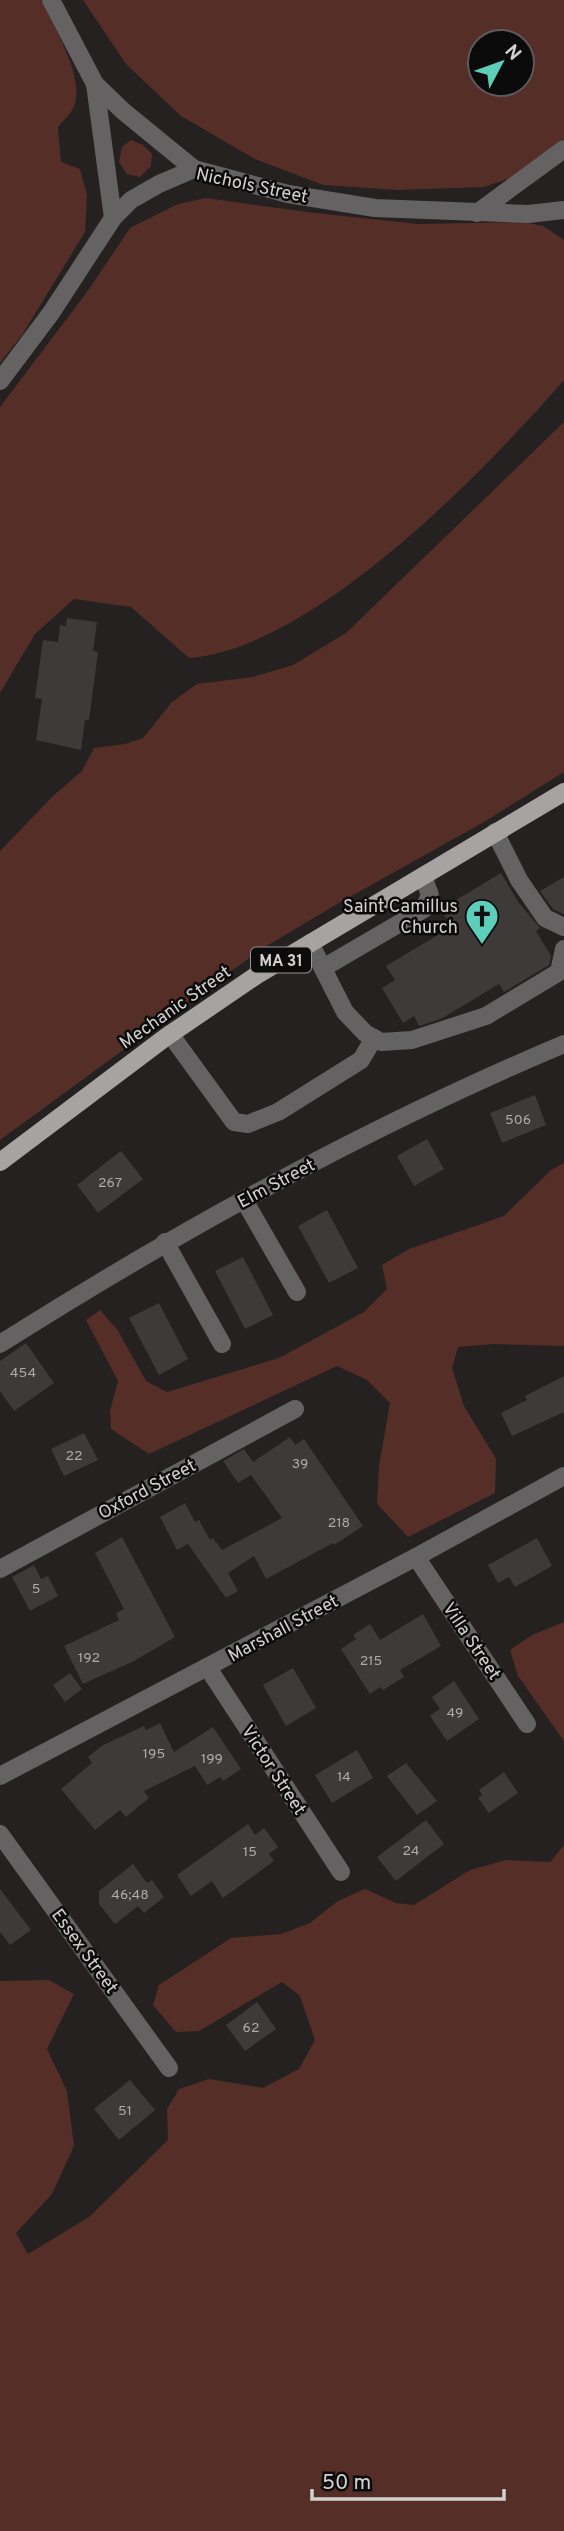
<svg xmlns="http://www.w3.org/2000/svg" width="564" height="2531" font-family="Overpass,sans-serif">
  <style>
    .green { fill: #552e28; fill-rule: evenodd }
    .building { fill: #3e3a3a }
    .lines { fill: none; stroke-linecap: round; stroke-linejoin: round }
    .minor { stroke: #646262; stroke-width: 18 }
    .major { stroke: #a7a3a2; stroke-width: 18 }
    .labels { text-anchor: middle; stroke-width: 5; stroke-linejoin: round; paint-order: stroke }
    .number-label { font-size: 14px; fill: #aeabaa }
    .shield { fill: #0c0b0b; stroke: #979695; stroke-width: 2 }
    .shield-label { font-size: 16px; font-weight: bold; fill: #d3d1d0 }
    .street-label { font-size: 18px; fill: #d3d1d0; stroke: #0c0b0b }
    .poi-label { font-size: 18px; fill: #d3d1d0; stroke: #0c0b0b; text-anchor: end }
  </style>
  <rect width="100%" height="100%" fill="#242120"/>
  <g class="green">
    <path d="M 0,0 L 41,0 C 54,28 85,76 74,106 C 71,114 63,121 58,127 L 61,162 L 80,169 L 87,195 L 85,232 L 22,335 L 0,363 Z"/>
    <path d="M 83,0 L 564,0 L 564,139 L 510,178 L 484,187 L 398,190 L 323,185 L 255,159 L 181,116 L 126,64 ZM 480,42 L 522,42 L 522,84 L 480,84 Z"/>
    <polygon points="131,140 143,145 152,154 151,166 140,177 127,174 119,162 122,147"/>
    <path d="M 206,198 L 307,212 L 418,224 L 523,222 L 543,226 L 564,240 L 564,380 C 485,471 313,649 189,658 L 131,607 L 74,599 L 35,634 L 0,693 L 0,407 L 87,292 L 130,228 L 178,204 Z"/>
    <polygon points="564,422 564,772 484,822 339,903 260,950 0,1140 0,851 53,796 82,771 94,748 125,744 143,738 172,702 197,684 252,677 293,665 346,633"/>
    <polygon points="564,1163 564,1346 494,1344 458,1347 452,1368 464,1406 496,1459 495,1493 408,1537 377,1504 379,1466 390,1403 367,1380 337,1366 149,1454 111,1429 110,1411 118,1381 86,1320 100,1310 117,1329 146,1381 167,1392 279,1358 364,1312 387,1289 382,1265 409,1249 504,1216 551,1170"/>
    <polygon points="564,1622 564,1741 518,1676 510,1650 532,1635"/>
    <polygon points="564,1845 564,2531 0,2531 0,1981 49,1980 74,1994 47,2049 67,2091 74,2146 52,2194 16,2233 28,2254 89,2217 168,2140 167,2109 179,2089 209,2079 263,2088 299,2069 315,2040 300,1996 282,1982 199,2031 176,2032 153,2005 159,1985 231,1938 281,1934 310,1923 338,1901 365,1889 396,1903 414,1905 470,1870 506,1860 550,1862"/>
  </g>
  <g class="building">
    <polygon points="67,618 97,622 93,651 98,652 89,720 85,720 81,750 36,740 42,699 35,698 43,640 58,642 60,625 66,626"/>
    <polygon points="501,873 519,903 540,928 536,931 551,956 549,965 504,992 499,984 441,1019 419,1026 414,1016 403,1023 382,988 395,980 386,966 451,927 441,909"/>
    <polygon points="564,877 564,914 563,914 553,909 540,891"/>
    <polygon points="535,1095 546,1125 502,1143 490,1113"/>
    <polygon points="427,1139 444,1169 414,1186 397,1156"/>
    <polygon points="121,1151 143,1179 98,1213 77,1185"/>
    <polygon points="327,1210 358,1268 329,1283 298,1226"/>
    <polygon points="243,1257 273,1315 245,1329 215,1271"/>
    <polygon points="159,1303 188,1359 159,1375 129,1318"/>
    <polygon points="26,1343 54,1383 14,1411 0,1391 0,1361"/>
    <polygon points="564,1376 564,1412 512,1436 501,1413 527,1400 525,1396"/>
    <polygon points="84,1433 98,1460 64,1476 51,1449"/>
    <polygon points="290,1437 295,1445 304,1439 363,1526 334,1545 333,1543 266,1579 254,1556 228,1573 238,1591 226,1598 188,1544 177,1550 160,1517 185,1503 195,1522 199,1520 210,1540 213,1538 222,1550 282,1518 251,1475 238,1483 223,1461 244,1449 253,1462"/>
    <polygon points="122,1537 175,1637 134,1661 83,1684 64,1646 119,1620 116,1613 124,1609 95,1553"/>
    <polygon points="537,1538 552,1566 515,1587 509,1577 498,1583 488,1565"/>
    <polygon points="34,1565 41,1579 48,1576 58,1596 30,1611 12,1577"/>
    <polygon points="423,1614 441,1646 400,1670 404,1677 383,1690 380,1687 370,1694 341,1649 356,1639 353,1635 370,1624 380,1640"/>
    <polygon points="293,1668 316,1708 286,1726 263,1685"/>
    <polygon points="70,1673 82,1689 65,1702 53,1685"/>
    <polygon points="454,1681 479,1719 447,1741 430,1716 440,1709 432,1697"/>
    <polygon points="160,1723 174,1752 213,1727 241,1769 223,1781 220,1777 207,1785 195,1766 144,1791 149,1798 126,1817 120,1810 95,1830 61,1789 92,1763 88,1757 103,1745 144,1726 146,1730"/>
    <polygon points="357,1750 373,1778 332,1803 315,1775"/>
    <polygon points="406,1763 437,1801 417,1815 387,1776"/>
    <polygon points="504,1772 518,1793 489,1813 478,1798 482,1795 479,1790"/>
    <polygon points="426,1820 444,1844 396,1881 377,1857"/>
    <polygon points="248,1824 255,1835 264,1828 278,1847 269,1854 274,1861 223,1898 212,1881 191,1896 177,1875"/>
    <polygon points="133,1864 147,1883 152,1880 164,1897 144,1913 138,1906 115,1924 99,1904 99,1891"/>
    <polygon points="0,1889 31,1930 10,1945 0,1932"/>
    <polygon points="257,2002 276,2029 245,2051 226,2025"/>
    <polygon points="130,2080 155,2110 119,2140 94,2109"/>
  </g>
  <g class="lines">
    <g class="minor">
      <polyline points="51,0 95,84 123,111 194,169"/>
      <polyline points="95,84 113,218"/>
      <polyline points="477,213 564,149"/>
      <polyline points="0,381 51,313 113,218 131,200 159,184 194,169 288,194 375,208 528,214 564,210"/>
      <polyline points="495,832 519,880 545,918 564,927"/>
      <polyline points="310,943 345,1012 365,1033 381,1042 412,1040 486,1016 559,972 564,949"/>
      <polyline points="323,968 424,909 430,895 423,876"/>
      <polyline points="170,1034 234,1122 248,1124 278,1112 361,1060 374,1038"/>
      <polyline points="244,1200 297,1292"/>
      <polyline points="165,1242 222,1344"/>
      <path d="M 0,1344 C 180,1230 367,1127 564,1044"/>
      <polyline points="416,1557 527,1724"/>
      <polyline points="0,1569 295,1409"/>
      <polyline points="208,1668 341,1872"/>
      <polyline points="0,1776 416,1557 564,1476"/>
      <polyline points="0,1834 169,2068"/>
    </g>
    <polyline class="major" points="0,1162 166,1037 257,975 564,792"/>
  </g>
  <defs>
    <symbol id="church-pin" viewBox="-11 -11 22 30"><path d="M0 17L-7.5 6A9.5 9.5 0 1 1 7.5 6Z" fill="#5cceba" stroke="#0c0b0b"/><path d="M-1.2-6h2.4v3.5h3.3v2.4h-3.3V6h-2.4V-.1h-3.3v-2.4h3.3Z" fill="#111"/></symbol>
  </defs>
  <g fill-rule="evenodd">
    <use href="#church-pin" x="463" y="897" width="38" height="52"/>
  </g>
  <g class="labels">
    <g class="number-label">
      <text x="518" y="1124">506</text>
      <text x="110" y="1187">267</text>
      <text x="23" y="1377">454</text>
      <text x="74" y="1460">22</text>
      <text x="300" y="1468">39</text>
      <text x="339" y="1527">218</text>
      <text x="36" y="1593">5</text>
      <text x="89" y="1662">192</text>
      <text x="371" y="1665">215</text>
      <text x="455" y="1717">49</text>
      <text x="154" y="1758">195</text>
      <text x="212" y="1763">199</text>
      <text x="344" y="1781">14</text>
      <text x="411" y="1855">24</text>
      <text x="250" y="1856">15</text>
      <text x="130" y="1899">46;48</text>
      <text x="251" y="2032">62</text>
      <text x="125" y="2115">51</text>
    </g>
    <rect class="shield" x="251" y="947.5" width="60" height="25" rx="5"/>
    <g class="shield-label">
      <text x="281" y="966">MA 31</text>
    </g>
    <g class="street-label">
      <text transform="translate(252 185) rotate(12)" y="6">Nichols Street</text>
      <text transform="translate(175 1007) rotate(-35)" y="6">Mechanic Street</text>
      <text transform="translate(276 1183) rotate(-28)" y="6">Elm Street</text>
      <text transform="translate(147 1489) rotate(-28)" y="6">Oxford Street</text>
      <text transform="translate(283 1628) rotate(-28)" y="6">Marshall Street</text>
      <text transform="translate(472 1641) rotate(56)" y="6">Villa Street</text>
      <text transform="translate(274 1770) rotate(57)" y="6">Victor Street</text>
      <text transform="translate(85 1951) rotate(54)" y="6">Essex Street</text>
    </g>
    <g class="poi-label">
      <text x="458" y="912">Saint Camillus<tspan x="458" dy="21">Church</tspan></text>
    </g>
  </g>
  <g transform="translate(501 63) rotate(49)"><circle r="33" fill="#0c0b0b" stroke="#5c5a5a" stroke-width="2"/>
  <path d="M0-5L12 26L0 18L-12 26Z" fill="#5cceba"/>
  <text y="-10" font-size="19" font-weight="bold" text-anchor="middle" fill="#d3d1d0">N</text>
  </g>
  <path d="M312 2489v10h192v-10" fill="none" stroke="#d3d1d0" stroke-width="3.5"/>
  <text x="322" y="2489" font-size="21" fill="#d3d1d0" stroke="#0c0b0b" stroke-width="5" paint-order="stroke">50 m</text>
</svg>
